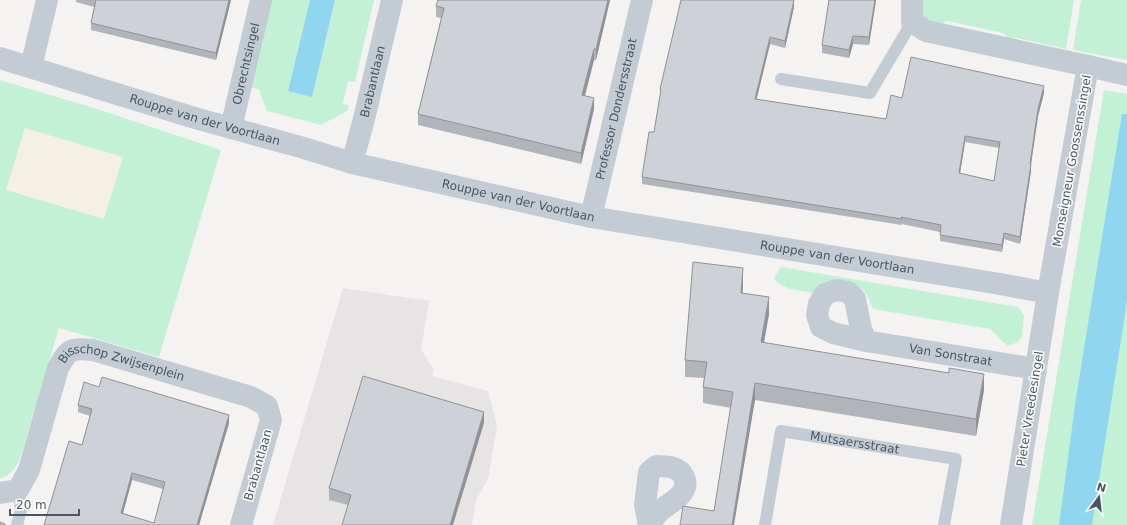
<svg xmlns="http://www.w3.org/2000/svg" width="1127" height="525" font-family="'DejaVu Sans',sans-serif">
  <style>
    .education { fill: #e6e4e4 }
    .green { fill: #c2f1d6 }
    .sand { fill: #f5f0e4 }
    .water { fill: #8fd6ee }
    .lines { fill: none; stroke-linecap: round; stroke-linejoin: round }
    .service { stroke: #c3ccd4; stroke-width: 12 }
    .minor { stroke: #c3ccd4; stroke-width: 22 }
    .wall { fill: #b1b4ba; fill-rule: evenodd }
    .shaded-wall { fill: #909297 }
    .building { fill: #ced1d8; stroke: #909297; fill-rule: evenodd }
    .labels { text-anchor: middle; stroke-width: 3; stroke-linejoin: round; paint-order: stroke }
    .street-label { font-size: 12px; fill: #495560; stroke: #fff }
  </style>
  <rect width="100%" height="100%" fill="#f5f3f2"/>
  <polygon class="education" points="343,288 429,301 421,349 434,370 432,376 488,391 497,426 488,479 476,500 472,525 273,525"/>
  <g class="green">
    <polygon points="271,0 310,0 288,91 312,96 335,0 374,0 355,82 348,81 343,104 349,105 347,111 321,125 267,111 260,93 260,90 250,87"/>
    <polygon points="920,0 1074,0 1066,49 1013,37 1011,42 1003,33 948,21 936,25 931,24 920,14"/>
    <polygon points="1081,0 1127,0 1127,60 1073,50"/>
    <path d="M 0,80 L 94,108 L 221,150 L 159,357 L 59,328 L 20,459 C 15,468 11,476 0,478 Z"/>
    <polygon points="1104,90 1127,94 1127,525 1032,525"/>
    <path d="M 781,267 L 1018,307 L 1024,315 L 1022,337 L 1018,342 L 1008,346 L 1002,341 L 990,329 L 873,309 C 870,303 868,294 862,290 C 856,286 832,283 824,282 L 813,293 C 798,290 782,290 774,278 Z"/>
  </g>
  <polygon class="sand" points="25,128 123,157 104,219 6,190"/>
  <g class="water">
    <polygon points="310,0 335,0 312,97 288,91"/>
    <polygon points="1122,114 1127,114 1127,301 1092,525 1059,525 1076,398"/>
  </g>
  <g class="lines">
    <g class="service">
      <polyline points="781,79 870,93 912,22"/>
      <polyline points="17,525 21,510 18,490"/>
      <path id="s1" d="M 765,525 L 781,431 L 956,459 L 944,525"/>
    </g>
    <g class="minor">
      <polyline points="912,0 912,22 926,31 1088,66 1048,293 1011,525"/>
      <path id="s2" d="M 0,58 L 195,118 L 304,148 L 352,163 L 591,217 L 1000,284 L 1048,293"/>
      <polyline points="1088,66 1127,75"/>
      <polyline points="31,67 47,0"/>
      <path id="s3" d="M 231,128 L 261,0"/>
      <path id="s4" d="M 352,163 L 364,119 L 392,0"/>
      <path id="s5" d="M 591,217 L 642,0"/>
      <path id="s6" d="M 866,341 L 833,333 L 821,327 L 817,315 L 819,304 L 825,294 L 837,290 L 848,292 L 855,299 L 861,329 L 866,341 L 1036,369"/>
      <path d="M 656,466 C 666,466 679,466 684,477 C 691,493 671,502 661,510 C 656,514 653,520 649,525 L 645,505 L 649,472 Z"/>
      <path id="s7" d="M 0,493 L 18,490 L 29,470 L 58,368 C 69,348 71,348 93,350 L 251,397 L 267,406 L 271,420 L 241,525"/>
    </g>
  </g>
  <g class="wall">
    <polygon points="76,0 231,0 216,60 91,30 91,23 94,7 76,2"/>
    <polygon points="438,0 610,0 596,60 594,60 585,96 594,109 581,164 418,125 418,114 441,18 436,17 436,6"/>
    <polygon points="829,0 876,0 869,45 853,44 849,58 822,53 822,45"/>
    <path d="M 794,7 L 785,48 L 770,44 L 756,99 L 886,119 L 902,98 L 1044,93 L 1038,116 L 1031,164 L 1031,171 L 1020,244 L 1004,239 L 1002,252 L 940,241 L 940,232 L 902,224 L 902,225 L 642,184 L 642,177 L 654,132 L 660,96 L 660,89 ZM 965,142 L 999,148 L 994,181 L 960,173 Z"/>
    <polygon points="743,285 743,293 769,314 764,342 984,390 976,436 755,400 714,511 731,408 703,403 703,387 704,378 685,377 685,360"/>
    <path d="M 78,405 L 229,423 L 199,525 L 44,525 L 82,445 L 90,416 L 78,412 ZM 132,480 L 163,489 L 154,523 L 123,513 Z"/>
    <polygon points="484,423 348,505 329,500 329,488"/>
  </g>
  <g class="shaded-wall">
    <polygon points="229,0 231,0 216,60 216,53"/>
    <polygon points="608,0 610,0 596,60 596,49"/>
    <polygon points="794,0 794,7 785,48 785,41"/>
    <polygon points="875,0 876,0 869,45 869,37"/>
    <polygon points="853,36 853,44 849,58 849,50"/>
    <polygon points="770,37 770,44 755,106 755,99"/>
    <polygon points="594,49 594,60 582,106 582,95"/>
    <polygon points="1044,86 1044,93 1038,116 1030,171 1030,164 1038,109"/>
    <polygon points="594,98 594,109 581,164 581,153"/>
    <polygon points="965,136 965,142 959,180 959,173"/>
    <polygon points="1031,164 1031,171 1020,244 1020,237"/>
    <polygon points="1004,233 1004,239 1002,252 1002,245"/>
    <polygon points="743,268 743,285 741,309 741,293"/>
    <polygon points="769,297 769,314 761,359 761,342"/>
    <polygon points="984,374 984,390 976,436 976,419"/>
    <polygon points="755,383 755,400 734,525 732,525"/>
    <polygon points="484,412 484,423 453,525 450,525"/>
    <polygon points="229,415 229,423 199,525 197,525"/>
    <polygon points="132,473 132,480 121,520 121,513"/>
  </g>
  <g class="building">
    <polygon points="96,0 229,0 216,53 91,23"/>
    <polygon points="438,0 608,0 596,49 594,49 582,95 594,98 581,153 418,114 444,8 436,6"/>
    <path d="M 681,0 L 794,0 L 785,41 L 770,37 L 755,99 L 886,119 L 891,95 L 902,98 L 911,57 L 1044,86 L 1038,109 L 1030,164 L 1031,164 L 1020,237 L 1004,233 L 1002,245 L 940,235 L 941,225 L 901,217 L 902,219 L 642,177 L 649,132 L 654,132 L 661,90 L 660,89 ZM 965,136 L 1000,142 L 994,181 L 959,173 Z"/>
    <polygon points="829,0 875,0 869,37 853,36 849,50 822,45"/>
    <polygon points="693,262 743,268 741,293 769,297 761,342 949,373 949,368 984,374 976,419 755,383 732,525 680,525 683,506 714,511 733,392 703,387 707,362 685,360"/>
    <polygon points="363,376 484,412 450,525 342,525 351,495 329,488"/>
    <path d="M 102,377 L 229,415 L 197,525 L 44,525 L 69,441 L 82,445 L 92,409 L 78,405 L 84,382 L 99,387 ZM 132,473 L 165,482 L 154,523 L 121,513 Z"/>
    <polygon points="0,522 5,524 5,525 0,525"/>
  </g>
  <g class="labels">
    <g class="street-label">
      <text dy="4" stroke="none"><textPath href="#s3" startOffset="66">Obrechtsingel</textPath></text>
      <text dy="4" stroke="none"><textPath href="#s4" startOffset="84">Brabantlaan</textPath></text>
      <text dy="4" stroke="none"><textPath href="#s5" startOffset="111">Professor Dondersstraat</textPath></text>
      <text dy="4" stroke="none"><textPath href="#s2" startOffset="214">Rouppe van der Voortlaan</textPath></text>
      <text transform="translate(1072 161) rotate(-80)" y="4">Monseigneur Goossenssingel</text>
      <text dy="4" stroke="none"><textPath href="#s2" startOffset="538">Rouppe van der Voortlaan</textPath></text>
      <text dy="4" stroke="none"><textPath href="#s2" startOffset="862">Rouppe van der Voortlaan</textPath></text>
      <text dy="4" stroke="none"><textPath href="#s6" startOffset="246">Van Sonstraat</textPath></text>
      <text dy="4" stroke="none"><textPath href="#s7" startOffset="220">Bisschop Zwijsenplein</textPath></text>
      <text transform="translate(1030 409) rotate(-81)" y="4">Pieter Vreedesingel</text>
      <text dy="4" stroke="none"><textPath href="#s1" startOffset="170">Mutsaersstraat</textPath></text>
      <text transform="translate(258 465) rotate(-74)" y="4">Brabantlaan</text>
    </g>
  </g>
  <g transform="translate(1099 497) rotate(15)" stroke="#ffffff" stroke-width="3" paint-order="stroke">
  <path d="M0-3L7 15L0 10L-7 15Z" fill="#495560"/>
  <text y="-6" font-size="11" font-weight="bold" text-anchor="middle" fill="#495560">N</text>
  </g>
  <path d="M10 509v6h69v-6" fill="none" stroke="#495560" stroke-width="2"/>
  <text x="16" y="509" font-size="12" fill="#495560" stroke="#ffffff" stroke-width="3" paint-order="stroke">20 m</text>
</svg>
